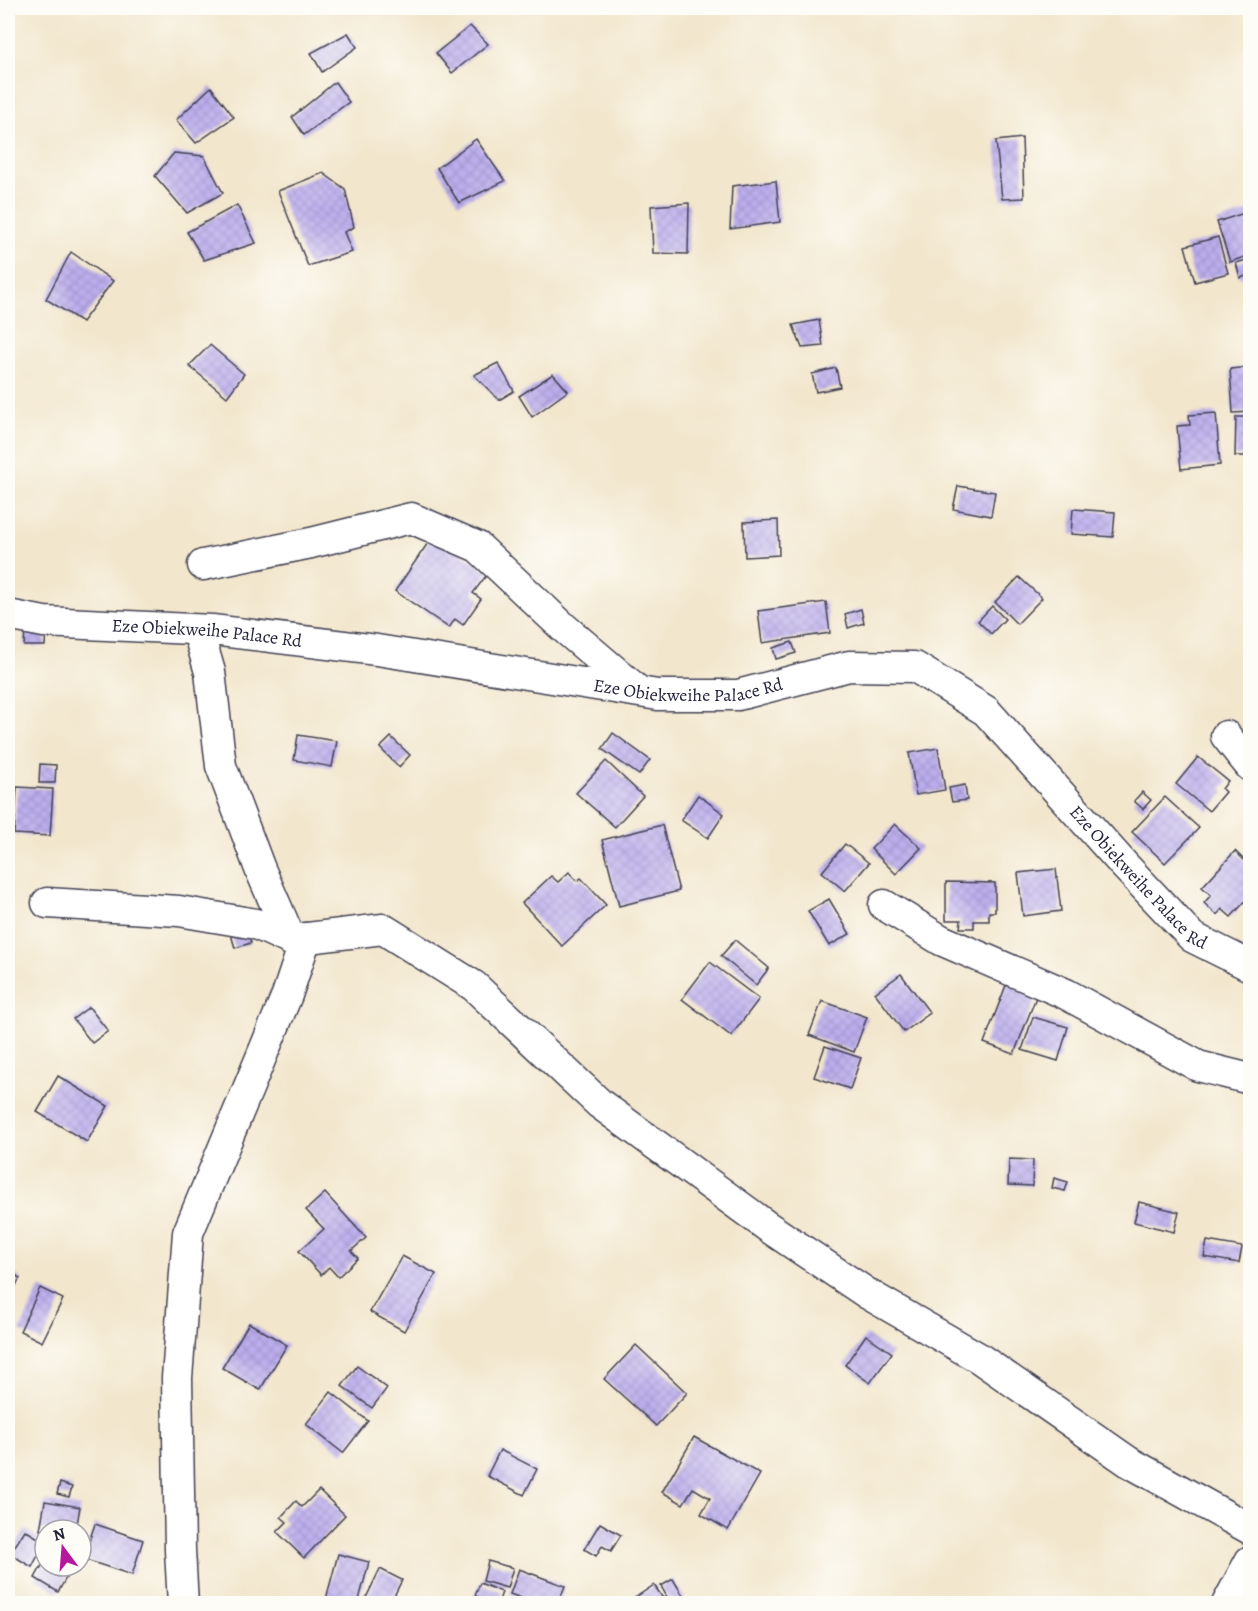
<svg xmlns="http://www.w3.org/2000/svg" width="1258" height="1611" font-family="Alegreya,serif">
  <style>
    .building { fill: url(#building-cross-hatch) }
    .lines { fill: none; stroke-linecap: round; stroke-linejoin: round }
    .minor-casing { stroke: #413f51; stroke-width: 33 }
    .minor { stroke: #fff; stroke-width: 30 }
    .labels { text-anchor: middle; stroke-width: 5; stroke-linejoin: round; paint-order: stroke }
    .street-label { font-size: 18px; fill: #22223b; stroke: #fdfcf7 }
  </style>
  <defs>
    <pattern id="building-cross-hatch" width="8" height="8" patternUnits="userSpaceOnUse" patternTransform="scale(1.5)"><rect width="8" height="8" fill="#bcaeed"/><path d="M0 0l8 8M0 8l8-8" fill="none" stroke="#a195cc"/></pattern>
  </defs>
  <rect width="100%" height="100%" fill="#fdfcf7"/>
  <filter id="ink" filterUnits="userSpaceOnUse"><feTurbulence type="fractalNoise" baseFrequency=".0167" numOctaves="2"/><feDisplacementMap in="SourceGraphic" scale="12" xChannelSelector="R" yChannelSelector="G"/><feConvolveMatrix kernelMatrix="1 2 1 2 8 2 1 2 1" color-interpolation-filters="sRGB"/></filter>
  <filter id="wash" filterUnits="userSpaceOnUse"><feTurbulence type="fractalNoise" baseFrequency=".008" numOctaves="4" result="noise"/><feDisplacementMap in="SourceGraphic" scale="24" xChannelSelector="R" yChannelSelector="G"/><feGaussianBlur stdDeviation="1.35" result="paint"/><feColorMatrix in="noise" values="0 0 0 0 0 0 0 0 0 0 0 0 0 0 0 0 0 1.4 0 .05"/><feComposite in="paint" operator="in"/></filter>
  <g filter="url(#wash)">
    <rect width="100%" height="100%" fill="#f2e6cc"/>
    <g id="blocks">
      <g class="building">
        <polygon points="470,26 488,44 452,73 436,53"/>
        <polygon points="348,33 357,47 322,72 311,53"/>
        <polygon points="335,82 349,102 304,135 292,117"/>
        <polygon points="211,87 234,117 196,143 176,120"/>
        <polygon points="1022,138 1024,198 1002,199 996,141"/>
        <polygon points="476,139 505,181 459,203 437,168"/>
        <polygon points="174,153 204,156 223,193 187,213 155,176"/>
        <polygon points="323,173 345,189 354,227 344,232 352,252 308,266 278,191"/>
        <polygon points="776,181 780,222 730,229 732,186"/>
        <polygon points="689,203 688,254 653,253 651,206"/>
        <polygon points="237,205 256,243 204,260 187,232"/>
        <polygon points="1250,211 1250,255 1230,262 1217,222"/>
        <polygon points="1218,237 1228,273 1195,282 1185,246"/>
        <polygon points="71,252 113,281 82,322 46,299"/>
        <polygon points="1250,259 1250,275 1240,278 1236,263"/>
        <polygon points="819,320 823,346 802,348 793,325"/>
        <polygon points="210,345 244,374 227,397 189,366"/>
        <polygon points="498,363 514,391 499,400 474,375"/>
        <polygon points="1250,367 1250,412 1233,413 1230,369"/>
        <polygon points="836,368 840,387 816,392 812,374"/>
        <polygon points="553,374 568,391 532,417 519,396"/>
        <polygon points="1216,413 1220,465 1181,469 1177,426 1190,425 1189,415"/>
        <polygon points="1236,417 1250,417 1250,456 1235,456"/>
        <polygon points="958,486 995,492 991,516 953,509"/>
        <polygon points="1073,509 1115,512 1113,537 1071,534"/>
        <polygon points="778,520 779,555 745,557 744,522"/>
        <polygon points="434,534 489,572 473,593 481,599 463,625 455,619 449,628 395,591"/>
        <polygon points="1019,577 1042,598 1017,624 995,602"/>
        <polygon points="826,602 830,633 762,643 758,611"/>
        <polygon points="992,606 1005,619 991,634 978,621"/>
        <polygon points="861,609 864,623 848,628 845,614"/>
        <polygon points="25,629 46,629 45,646 24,646"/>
        <polygon points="792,642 796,653 776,659 773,648"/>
        <polygon points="613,733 650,760 639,775 602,749"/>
        <polygon points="298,735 337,741 332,767 294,760"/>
        <polygon points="391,737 410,755 399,767 380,748"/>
        <polygon points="938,748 945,790 916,795 909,753"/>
        <polygon points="1198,757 1228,781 1222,789 1225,792 1209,811 1176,784"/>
        <polygon points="606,761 643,796 615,827 576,793"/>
        <polygon points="40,764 56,765 55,783 39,783"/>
        <polygon points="965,785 967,800 952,802 949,788"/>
        <polygon points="17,787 53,789 50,836 14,834"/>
        <polygon points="1142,792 1151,800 1143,809 1134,801"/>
        <polygon points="698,795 724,814 708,838 681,820"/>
        <polygon points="1165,797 1199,828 1165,863 1132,832"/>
        <polygon points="895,824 921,848 896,874 871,849"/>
        <polygon points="662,825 679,891 619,906 602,840"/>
        <polygon points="845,844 869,863 845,891 822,872"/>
        <polygon points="1235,851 1250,866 1250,896 1231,917 1222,909 1217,915 1204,903 1211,895 1202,887"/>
        <polygon points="1056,869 1061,911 1023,916 1018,873"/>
        <polygon points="569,872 577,881 581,878 606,905 562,946 522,903 551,876 558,882"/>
        <polygon points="946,882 995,883 995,912 989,912 989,921 974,921 974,928 960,928 961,920 946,920"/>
        <polygon points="829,899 850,934 829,946 808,911"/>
        <polygon points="246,927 251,943 235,948 230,931"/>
        <polygon points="735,940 769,968 756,985 721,956"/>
        <polygon points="710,962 759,999 731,1036 682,999"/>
        <polygon points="901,974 930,1013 904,1032 875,993"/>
        <polygon points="1008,980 1038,992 1014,1054 984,1043"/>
        <polygon points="822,1001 867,1017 854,1052 809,1035"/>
        <polygon points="89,1007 108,1031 92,1043 73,1019"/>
        <polygon points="1033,1017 1068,1027 1058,1061 1022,1050"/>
        <polygon points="825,1046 861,1058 850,1089 814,1077"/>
        <polygon points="58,1076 108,1106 87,1142 37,1112"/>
        <polygon points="1009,1159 1033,1160 1032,1186 1008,1185"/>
        <polygon points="1054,1178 1068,1182 1065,1191 1052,1188"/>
        <polygon points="325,1193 366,1238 351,1251 358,1258 338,1277 329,1267 321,1275 299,1251 324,1229 306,1210"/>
        <polygon points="1139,1202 1179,1212 1174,1232 1134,1222"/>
        <polygon points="1207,1241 1242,1247 1239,1263 1204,1257"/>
        <polygon points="402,1256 436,1274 404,1331 370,1312"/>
        <polygon points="8,1271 20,1278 8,1300"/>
        <polygon points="40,1288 63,1299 42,1342 20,1331"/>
        <polygon points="249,1323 287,1345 260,1390 222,1368"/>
        <polygon points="866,1335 892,1353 870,1383 845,1365"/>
        <polygon points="636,1345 687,1393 656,1426 604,1379"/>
        <polygon points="357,1366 387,1388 372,1408 342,1386"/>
        <polygon points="331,1392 368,1421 343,1453 306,1424"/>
        <polygon points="694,1437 760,1474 728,1530 701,1514 710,1498 693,1488 683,1504 662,1492"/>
        <polygon points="500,1450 537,1469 524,1495 487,1476"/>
        <polygon points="60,1483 72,1487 69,1497 57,1494"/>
        <polygon points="319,1490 345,1515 304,1558 277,1532 287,1522 281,1517 296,1501 302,1507"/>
        <polygon points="45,1501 80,1507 76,1530 40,1530"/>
        <polygon points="600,1523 621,1535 611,1551 602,1546 596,1556 584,1549"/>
        <polygon points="95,1524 143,1540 132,1575 83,1559"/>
        <polygon points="25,1530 45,1542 32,1567 10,1554"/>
        <polygon points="338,1554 369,1562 358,1604 325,1603"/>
        <polygon points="45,1560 45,1566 73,1566 58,1592 35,1578"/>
        <polygon points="488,1561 513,1568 507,1588 483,1581"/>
        <polygon points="380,1569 402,1580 390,1604 363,1604"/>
        <polygon points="519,1569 565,1586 558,1604 523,1604 524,1599 510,1594"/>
        <polygon points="673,1579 685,1599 677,1604 671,1604 661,1586"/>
        <polygon points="480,1583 502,1592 498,1604 475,1596"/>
        <polygon points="654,1585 667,1604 636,1604 633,1599"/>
      </g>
    </g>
  </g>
  <g filter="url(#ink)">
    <use href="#blocks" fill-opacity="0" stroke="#413f51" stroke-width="1.5"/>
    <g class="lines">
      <defs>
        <g id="minor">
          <polyline points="203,565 311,543 411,518 478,547 563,627 638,691"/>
          <path id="s1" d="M 8,615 L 44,622 L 212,630 L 377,650 L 658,695 L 738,695 L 849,666 L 915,667 L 986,711 L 1125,866 L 1192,937 L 1250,966"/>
          <polyline points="198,631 210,672 221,766 260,869 291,940"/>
          <polyline points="1226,736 1250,766"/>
          <polyline points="47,903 179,911 256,924 291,940 383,929 474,986 600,1104 768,1227 868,1294 979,1358 1129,1462 1250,1529"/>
          <polyline points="884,905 941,940 1066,994 1198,1066 1250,1079"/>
          <polyline points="183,1604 180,1550 177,1378 188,1233 287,995 306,938"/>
          <polyline points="1227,1604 1250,1561"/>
        </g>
      </defs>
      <use href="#minor" class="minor-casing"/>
      <use href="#minor" class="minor"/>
    </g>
  </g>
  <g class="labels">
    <g class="street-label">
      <text dy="6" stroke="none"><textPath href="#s1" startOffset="200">Eze Obiekweihe Palace Rd</textPath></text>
      <text dy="6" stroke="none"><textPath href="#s1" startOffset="686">Eze Obiekweihe Palace Rd</textPath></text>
      <text dy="6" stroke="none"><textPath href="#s1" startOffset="1226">Eze Obiekweihe Palace Rd</textPath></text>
    </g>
  </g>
  <rect width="1258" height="1611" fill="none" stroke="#fdfcf7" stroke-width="30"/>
  <g transform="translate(63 1548) rotate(344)"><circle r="28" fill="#fdfcf7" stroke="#a5a5ac" stroke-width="1.5"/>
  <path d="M0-4.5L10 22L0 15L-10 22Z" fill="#b5179e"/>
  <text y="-9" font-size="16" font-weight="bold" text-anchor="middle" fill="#22223b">N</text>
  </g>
</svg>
